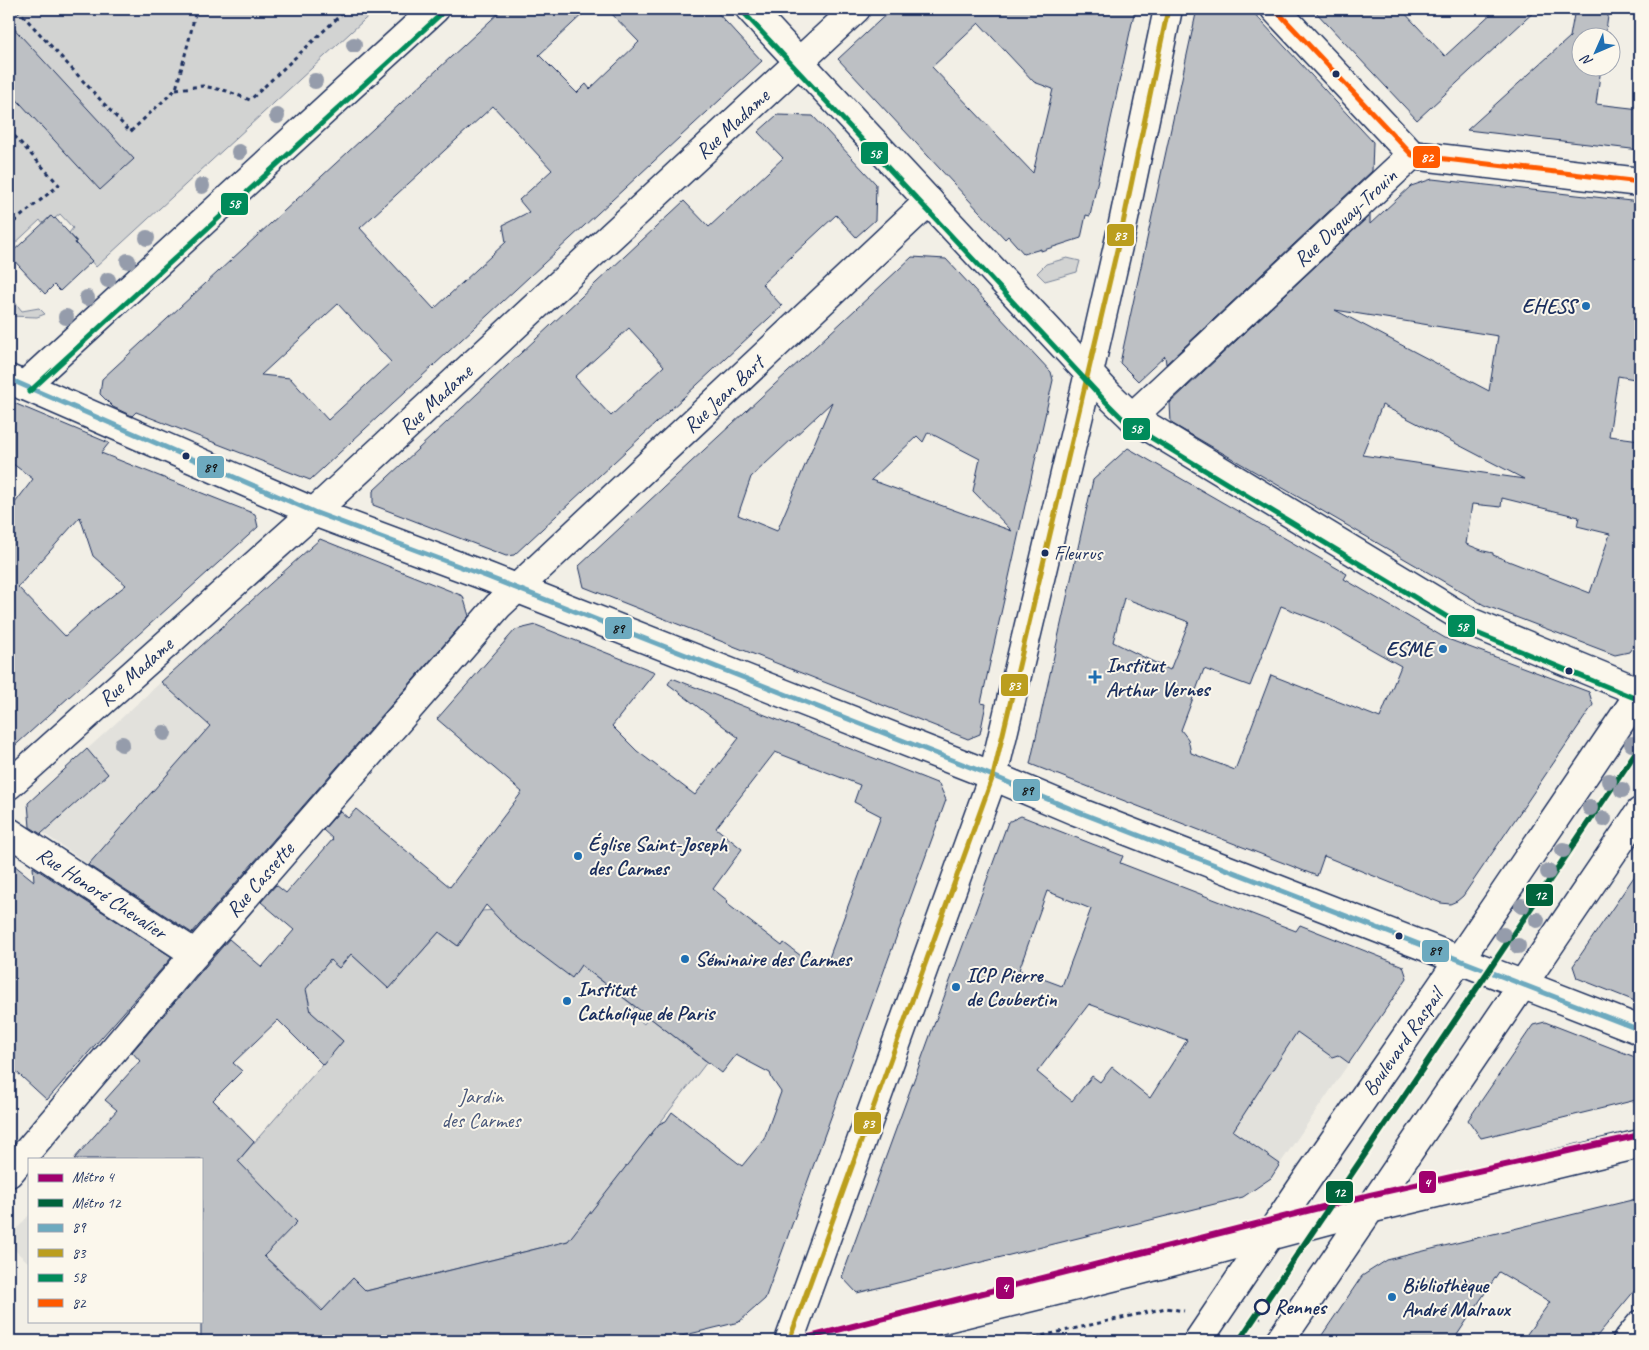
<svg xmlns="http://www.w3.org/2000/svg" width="1649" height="1350" font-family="Caveat,sans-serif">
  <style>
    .built { fill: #e2e1dc }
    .green { fill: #d2d3d2; stroke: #768198 }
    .building { fill: #bdc0c4; stroke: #1b2f5e; fill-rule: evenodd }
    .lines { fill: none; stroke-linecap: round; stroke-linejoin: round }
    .street-casing { stroke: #1b2f5e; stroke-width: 31 }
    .secondary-casing { stroke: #1b2f5e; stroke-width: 31 }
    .path { stroke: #1b2f5e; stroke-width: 3; stroke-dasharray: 4 4; stroke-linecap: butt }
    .street { stroke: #fbf7ec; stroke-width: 28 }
    .secondary { stroke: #fbf7ec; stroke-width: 28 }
    .bus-1-casing { stroke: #fbf7ec; stroke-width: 9 }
    .bus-2-casing { stroke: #fbf7ec; stroke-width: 9 }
    .bus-3-casing { stroke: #fbf7ec; stroke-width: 9 }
    .bus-4-casing { stroke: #fbf7ec; stroke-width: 9 }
    .bus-1 { stroke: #6daabf; stroke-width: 5 }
    .bus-2 { stroke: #bb9e1e; stroke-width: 5 }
    .bus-3 { stroke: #008b5a; stroke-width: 5 }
    .bus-4 { stroke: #ff5a00; stroke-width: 5 }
    .metro-1-casing { stroke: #fbf7ec; stroke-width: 10 }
    .metro-2-casing { stroke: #fbf7ec; stroke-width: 10 }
    .metro-1 { stroke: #a0006e; stroke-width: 6 }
    .metro-2 { stroke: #00643c; stroke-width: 6 }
    .tree { fill: #959cab }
    .bus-dot { fill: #1b2f5e; stroke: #fbf7ec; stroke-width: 2 }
    .poi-dot { fill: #1f6fb2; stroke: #fbf7ec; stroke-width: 2 }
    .stop-dot { fill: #fbf7ec; stroke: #1b2f5e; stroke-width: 2.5 }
    .labels { text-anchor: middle; stroke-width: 4; stroke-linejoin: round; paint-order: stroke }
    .bus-label { font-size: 20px; fill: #1b2f5e; stroke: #fbf7ec; text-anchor: start }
    .street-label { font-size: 21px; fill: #1b2f5e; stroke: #fbf7ec }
    .poi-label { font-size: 21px; font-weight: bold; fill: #1b2f5e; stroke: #fbf7ec; text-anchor: start }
    .park-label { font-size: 21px; fill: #49587b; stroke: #fbf7ec }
    .stop-label { font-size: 21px; font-weight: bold; fill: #1b2f5e; stroke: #fbf7ec; text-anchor: start }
    .line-badge { stroke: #fbf7ec; stroke-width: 2 }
    .badge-label { font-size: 14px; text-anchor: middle; font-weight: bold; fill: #fff }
    .pale-badge-label { font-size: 14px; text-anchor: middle; font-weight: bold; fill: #111 }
  </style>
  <rect width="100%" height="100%" fill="#f2efe6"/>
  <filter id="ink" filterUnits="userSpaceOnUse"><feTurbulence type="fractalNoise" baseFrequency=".02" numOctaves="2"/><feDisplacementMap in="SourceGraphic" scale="10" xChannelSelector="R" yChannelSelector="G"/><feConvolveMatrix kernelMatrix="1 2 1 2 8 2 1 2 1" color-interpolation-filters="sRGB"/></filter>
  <g filter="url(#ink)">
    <g class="built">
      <polygon points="161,682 253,765 180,848 231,890 201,923 179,927 30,824 28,803"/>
      <polygon points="1274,993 1358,1050 1271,1177 1177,1118"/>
      <polygon points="29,1215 29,1263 9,1245 9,1238"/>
    </g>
    <g class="green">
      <polygon points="9,9 376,9 96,267 75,243 77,241 69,233 73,228 60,214 54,219 50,216 43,224 40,220 9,249"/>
      <polygon points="1067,258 1080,261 1077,272 1045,281 1037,273 1046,264"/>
      <polygon points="9,297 14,297 13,300 22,311 39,308 45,314 37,317 9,316"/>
      <polygon points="496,910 572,977 581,965 635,1007 630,1013 644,1024 649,1017 707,1062 578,1229 580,1238 366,1291 353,1278 323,1310 250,1243 238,1161 343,1041 305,1007 309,1002 307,994 304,991 330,960 339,968 351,954 389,989 439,932 458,946 482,911"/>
    </g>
    <g class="building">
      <path d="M 503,9 L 588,9 L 539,55 L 577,93 L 586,84 L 590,89 L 639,42 L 607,9 L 714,9 L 762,61 L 310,480 L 136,412 L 132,416 L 113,407 L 100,394 L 102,379 ZM 493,106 L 552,170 L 519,200 L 529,212 L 503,225 L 506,242 L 434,309 L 360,228 ZM 338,304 L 391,362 L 328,420 L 290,378 L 261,375 Z"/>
      <path d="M 892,9 L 1135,9 L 1090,216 L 1086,215 L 1081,238 L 1041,251 L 1041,249 L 1024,254 L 1008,236 L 1005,239 L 838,59 ZM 979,23 L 1034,82 L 1053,89 L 1033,173 L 932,67 Z"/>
      <polygon points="1197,9 1250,9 1373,142 1372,171 1166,364 1165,356 1138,381 1120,363"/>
      <polygon points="1313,9 1401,9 1445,56 1496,9 1537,9 1417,120"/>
      <polygon points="1575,9 1609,9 1605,38 1582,38 1582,68 1601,68 1596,104 1640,109 1640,150 1467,130 1570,37"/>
      <polygon points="9,23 134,159 100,190 9,91"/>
      <path d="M 777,115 L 813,116 L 876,184 L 875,220 L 856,237 L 836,215 L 762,284 L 782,306 L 514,555 L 506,556 L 373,505 L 373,491 L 684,201 L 709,227 L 783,158 L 758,132 ZM 629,328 L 664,366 L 611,416 L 575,377 Z"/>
      <path d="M 1432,179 L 1640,202 L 1640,380 L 1618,376 L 1609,436 L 1640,440 L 1640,636 L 1629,652 L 1615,655 L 1484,605 L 1171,423 L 1170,403 L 1370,215 L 1370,224 L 1411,186 ZM 1335,310 L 1498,336 L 1489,391 ZM 1382,405 L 1524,479 L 1362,455 ZM 1502,498 L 1579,517 L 1577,526 L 1610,534 L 1590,593 L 1493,555 L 1493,553 L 1484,551 L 1466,544 L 1472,504 L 1501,507 Z"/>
      <polygon points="51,216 54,219 55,218 76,241 75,243 92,261 60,291 54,285 45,294 9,255"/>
      <path d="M 912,257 L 946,259 L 1051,372 L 1053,380 L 981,703 L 986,704 L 980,734 L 968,739 L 584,587 L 579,566 ZM 832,402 L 777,531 L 738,515 L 751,477 ZM 928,432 L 980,459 L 973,491 L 1012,531 L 871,480 L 917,436 L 923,442 Z"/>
      <path d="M 9,401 L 109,443 L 101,453 L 255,514 L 258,527 L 9,751 L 9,511 L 33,479 L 9,461 ZM 80,517 L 93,556 L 126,585 L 88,615 L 65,636 L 18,587 Z"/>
      <path d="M 1128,448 L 1347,574 L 1344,579 L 1445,638 L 1589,692 L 1593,705 L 1463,896 L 1457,901 L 1450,904 L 1441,903 L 1324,856 L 1317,876 L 1030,764 L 1093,480 ZM 1124,598 L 1189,622 L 1170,670 L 1113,642 ZM 1281,606 L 1325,623 L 1401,666 L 1380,718 L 1271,675 L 1235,770 L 1191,753 L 1188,739 L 1181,730 L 1204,669 L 1250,686 Z"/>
      <polygon points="320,539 463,596 469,616 192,933 88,865 210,726 161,682"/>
      <path d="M 536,625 L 655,672 L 612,726 L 637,751 L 695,795 L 739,738 L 668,684 L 672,678 L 939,784 L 946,800 L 765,1299 L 739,1322 L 661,1341 L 201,1341 L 201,1159 L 74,1159 L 117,1110 L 105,1100 L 140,1061 L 132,1052 L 229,939 L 262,967 L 294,930 L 261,902 L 276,885 L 286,893 L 333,839 L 323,830 L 340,811 L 348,818 L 356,809 L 450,887 L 522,792 L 437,719 L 515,630 ZM 775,752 L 860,785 L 854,802 L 881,816 L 826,966 L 809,954 L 805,959 L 784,943 L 782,946 L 726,903 L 728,901 L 713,889 L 742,849 L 716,828 ZM 486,905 L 511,932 L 572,978 L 581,965 L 722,1073 L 736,1055 L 770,1073 L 772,1079 L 781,1092 L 764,1139 L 742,1166 L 672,1112 L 666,1121 L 659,1124 L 568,1241 L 366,1291 L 353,1278 L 322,1311 L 264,1256 L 297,1222 L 238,1161 L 254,1142 L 213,1100 L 242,1071 L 233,1063 L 278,1020 L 323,1065 L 343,1041 L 311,1012 L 306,989 L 330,960 L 339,968 L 351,954 L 389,989 L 439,932 L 458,946 Z"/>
      <polygon points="87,749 108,774 41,834 30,827 28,803"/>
      <path d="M 1021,816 L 1123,856 L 1120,863 L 1296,931 L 1300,925 L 1403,966 L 1407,978 L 1349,1063 L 1338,1055 L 1332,1057 L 1297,1032 L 1233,1131 L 1280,1164 L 1271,1178 L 1243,1197 L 857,1293 L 842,1277 L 1008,822 ZM 1047,891 L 1091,909 L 1062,986 L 1019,970 ZM 1089,1004 L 1187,1040 L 1150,1098 L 1112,1067 L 1100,1082 L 1092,1076 L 1072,1101 L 1037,1072 Z"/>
      <polygon points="9,861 34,881 33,867 172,957 47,1100 9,1065"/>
      <polygon points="1640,868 1640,1003 1577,978 1573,966"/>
      <polygon points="1545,1022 1640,1059 1640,1099 1481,1138 1468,1120 1533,1025"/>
      <polygon points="1640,1198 1640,1284 1593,1341 1522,1341 1550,1302 1499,1272 1453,1341 1318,1341 1362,1276 1387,1260"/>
    </g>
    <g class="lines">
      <defs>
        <g id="street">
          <polyline points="750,9 1110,396 1132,417 1470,622 1640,692"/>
          <polyline points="1275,9 1412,155"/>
          <polyline points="1412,155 1640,182"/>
          <polyline points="24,386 435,9"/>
          <path id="s1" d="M 1132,417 L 1412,155"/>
          <path id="s2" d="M 9,785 L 314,512 L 856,9"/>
          <path id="s3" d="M 9,832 L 195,954"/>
          <path id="s4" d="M 9,1173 L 195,954 L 498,606 L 929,201"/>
          <polyline points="1627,1341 1640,1325"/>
        </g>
        <g id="secondary">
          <polyline points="9,379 314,512 488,577 993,776 1076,811 1640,1030"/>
          <polyline points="789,1341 993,776 1089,373 1121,233 1168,9"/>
          <polyline points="853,1341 1141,1270 1370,1209 1640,1144"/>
          <path id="s5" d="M 1198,1341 L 1310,1175 L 1440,988 L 1640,693"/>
          <polyline points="1280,1341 1640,812"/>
        </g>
      </defs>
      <use href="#street" class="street-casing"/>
      <use href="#secondary" class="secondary-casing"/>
      <g class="path">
        <polyline points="17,9 130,132 176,89 190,36 196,9"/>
        <polyline points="176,89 203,86 227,91 250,100 347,9"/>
        <polyline points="9,130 59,185 9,226"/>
        <polyline points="1262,1307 1275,1289"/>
        <polyline points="1019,1341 1166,1308 1184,1311"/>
        <polyline points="1239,1341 1254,1319 1261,1318"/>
      </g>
      <use href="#street" class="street"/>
      <use href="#secondary" class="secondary"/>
      <defs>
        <polyline id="bus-1" points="9,379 314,512 488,577 993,776 1076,811 1640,1030"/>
        <polyline id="bus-2" points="789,1341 993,776 1121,233 1168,9"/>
        <g id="bus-3">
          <polyline points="745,14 1105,401 1127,423 1467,629 1637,699"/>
          <polyline points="29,392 440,15"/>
        </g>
        <polyline id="bus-4" points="1275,9 1412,155 1640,182"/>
      </defs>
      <use href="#bus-1" class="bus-1-casing"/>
      <use href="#bus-2" class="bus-2-casing"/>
      <use href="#bus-3" class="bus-3-casing"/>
      <use href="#bus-4" class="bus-4-casing"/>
      <use href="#bus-1" class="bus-1"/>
      <use href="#bus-2" class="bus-2"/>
      <use href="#bus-3" class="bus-3"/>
      <use href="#bus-4" class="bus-4"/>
      <defs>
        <polyline id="metro-1" points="794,1341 1370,1195 1640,1135"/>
        <polyline id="metro-2" points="1239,1341 1640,746"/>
      </defs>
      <use href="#metro-1" class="metro-1-casing"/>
      <use href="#metro-2" class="metro-2-casing"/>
      <use href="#metro-1" class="metro-1"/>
      <use href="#metro-2" class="metro-2"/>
    </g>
    <g class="tree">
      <circle cx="354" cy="45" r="8"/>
      <circle cx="315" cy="81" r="8"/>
      <circle cx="277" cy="116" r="8"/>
      <circle cx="239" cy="152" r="8"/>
      <circle cx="202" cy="186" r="8"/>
      <circle cx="147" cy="238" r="8"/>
      <circle cx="128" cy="261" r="8"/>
      <circle cx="108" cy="280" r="8"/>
      <circle cx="87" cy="298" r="8"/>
      <circle cx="66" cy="317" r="8"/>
      <circle cx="164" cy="733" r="8"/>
      <circle cx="122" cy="744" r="8"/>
      <circle cx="1632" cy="744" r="8"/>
      <circle cx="1609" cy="781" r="8"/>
      <circle cx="1622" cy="790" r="8"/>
      <circle cx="1590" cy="808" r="8"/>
      <circle cx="1604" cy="819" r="8"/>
      <circle cx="1563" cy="850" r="8"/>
      <circle cx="1548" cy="872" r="8"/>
      <circle cx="1522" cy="906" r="8"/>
      <circle cx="1537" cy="920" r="8"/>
      <circle cx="1503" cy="935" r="8"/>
      <circle cx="1518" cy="946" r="8"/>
    </g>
  </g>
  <g class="bus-dot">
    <circle cx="1336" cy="74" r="4.5"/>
    <circle cx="186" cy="456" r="4.5"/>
    <circle cx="1045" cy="553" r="4.5"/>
    <circle cx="1569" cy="671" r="4.5"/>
    <circle cx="1399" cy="936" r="4.5"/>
  </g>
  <g class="poi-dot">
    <circle cx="1586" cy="306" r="5"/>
    <circle cx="1443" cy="649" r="5"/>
    <path d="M1092.5 669.5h5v5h5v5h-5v5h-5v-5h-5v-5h5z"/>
    <circle cx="578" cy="856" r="5"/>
    <circle cx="685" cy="959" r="5"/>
    <circle cx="956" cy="987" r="5"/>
    <circle cx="567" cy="1001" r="5"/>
    <circle cx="1392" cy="1297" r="5"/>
  </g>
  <circle class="stop-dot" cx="1262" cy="1307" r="7"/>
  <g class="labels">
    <g class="bus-label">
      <text x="1054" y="560">Fleurus</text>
    </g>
    <g class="street-label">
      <text dy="7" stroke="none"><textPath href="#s2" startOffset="980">Rue Madame</textPath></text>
      <text dy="7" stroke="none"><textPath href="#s1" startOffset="292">Rue Duguay-Trouin</textPath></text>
      <text dy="7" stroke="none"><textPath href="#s4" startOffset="1058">Rue Jean Bart</textPath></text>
      <text dy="7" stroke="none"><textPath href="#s2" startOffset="575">Rue Madame</textPath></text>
      <text dy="7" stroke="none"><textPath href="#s2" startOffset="170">Rue Madame</textPath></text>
      <text dy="7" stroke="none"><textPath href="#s4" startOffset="386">Rue Cassette</textPath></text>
      <text dy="7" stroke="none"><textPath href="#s3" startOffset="111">Rue Honoré Chevalier</textPath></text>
      <text dy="7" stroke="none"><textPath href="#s5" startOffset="362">Boulevard Raspail</textPath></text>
    </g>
    <g class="poi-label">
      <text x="1576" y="313" text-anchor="end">EHESS</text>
      <text x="1433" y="656" text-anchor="end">ESME</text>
      <text x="1106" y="672">Institut<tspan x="1106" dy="24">Arthur Vernes</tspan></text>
      <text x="588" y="851">Église Saint-Joseph<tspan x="588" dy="24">des Carmes</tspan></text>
      <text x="695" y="966">Séminaire des Carmes</text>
      <text x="966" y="982">ICP Pierre<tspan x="966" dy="24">de Coubertin</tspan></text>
      <text x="577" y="996">Institut<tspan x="577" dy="24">Catholique de Paris</tspan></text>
      <text x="1402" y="1292">Bibliothèque<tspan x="1402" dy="24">André Malraux</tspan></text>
    </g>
    <g class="park-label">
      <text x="481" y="1103">Jardin<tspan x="481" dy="24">des Carmes</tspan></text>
    </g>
    <g class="stop-label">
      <text x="1274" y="1314">Rennes</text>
    </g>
  </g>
  <g class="line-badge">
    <rect x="860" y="141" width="29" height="24" rx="5" fill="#008b5a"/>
    <rect x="1412" y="145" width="29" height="24" rx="5" fill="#ff5a00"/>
    <rect x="220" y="192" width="29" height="24" rx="5" fill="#008b5a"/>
    <rect x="1106" y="223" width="29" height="24" rx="5" fill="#bb9e1e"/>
    <rect x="1122" y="417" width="29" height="24" rx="5" fill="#008b5a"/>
    <rect x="196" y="455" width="29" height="24" rx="5" fill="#6daabf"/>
    <rect x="1447" y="614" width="29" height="24" rx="5" fill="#008b5a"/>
    <rect x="604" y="616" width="29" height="24" rx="5" fill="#6daabf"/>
    <rect x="1000" y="673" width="29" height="24" rx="5" fill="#bb9e1e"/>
    <rect x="1012" y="778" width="29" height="24" rx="5" fill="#6daabf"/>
    <rect x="1525" y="883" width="29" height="24" rx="5" fill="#00643c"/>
    <rect x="1421" y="939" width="29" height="24" rx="5" fill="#6daabf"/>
    <rect x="853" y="1111" width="29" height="24" rx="5" fill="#bb9e1e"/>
    <rect x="1418" y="1170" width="19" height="24" rx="5" fill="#a0006e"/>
    <rect x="1325" y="1180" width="29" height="24" rx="5" fill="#00643c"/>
    <rect x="995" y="1276" width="20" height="24" rx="5" fill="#a0006e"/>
  </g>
  <g class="badge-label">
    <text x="875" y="158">58</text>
    <text x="1427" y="162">82</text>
    <text x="234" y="208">58</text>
    <text x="1120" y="240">83</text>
    <text x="1136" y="433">58</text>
    <text x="1462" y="631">58</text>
    <text x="1014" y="690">83</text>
    <text x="1540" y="900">12</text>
    <text x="868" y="1128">83</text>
    <text x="1427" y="1187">4</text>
    <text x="1339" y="1197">12</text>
    <text x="1005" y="1292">4</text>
  </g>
  <g class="pale-badge-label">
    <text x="210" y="472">89</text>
    <text x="618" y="633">89</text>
    <text x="1027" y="795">89</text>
    <text x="1435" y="955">89</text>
  </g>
  <rect width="1649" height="1350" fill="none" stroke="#fbf7ec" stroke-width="30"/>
  <rect x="15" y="15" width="1619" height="1320" fill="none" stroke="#1b2f5e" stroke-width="2" filter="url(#ink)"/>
  <rect x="28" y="1158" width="175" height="165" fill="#fbf7ec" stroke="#a1a7b3"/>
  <rect x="38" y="1174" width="25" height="8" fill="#a0006e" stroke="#a1a7b3"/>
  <text x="72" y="1182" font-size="15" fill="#1b2f5e">Métro 4</text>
  <rect x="38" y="1199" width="25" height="8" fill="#00643c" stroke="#a1a7b3"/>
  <text x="72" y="1208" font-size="15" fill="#1b2f5e">Métro 12</text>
  <rect x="38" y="1224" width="25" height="8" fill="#6daabf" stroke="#a1a7b3"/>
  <text x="72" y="1232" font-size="15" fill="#1b2f5e">89</text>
  <rect x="38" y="1249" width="25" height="8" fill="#bb9e1e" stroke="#a1a7b3"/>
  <text x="72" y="1258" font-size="15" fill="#1b2f5e">83</text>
  <rect x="38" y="1274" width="25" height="8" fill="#008b5a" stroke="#a1a7b3"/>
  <text x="72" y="1282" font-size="15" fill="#1b2f5e">58</text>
  <rect x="38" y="1299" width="25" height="8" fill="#ff5a00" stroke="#a1a7b3"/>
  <text x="72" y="1308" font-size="15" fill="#1b2f5e">82</text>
  <g transform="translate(1596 52) rotate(225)"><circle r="24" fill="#fbf7ec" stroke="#a1a7b3"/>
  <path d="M0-4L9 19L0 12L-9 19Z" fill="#1f6fb2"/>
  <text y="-8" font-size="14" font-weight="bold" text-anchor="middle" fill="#1b2f5e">N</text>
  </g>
</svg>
